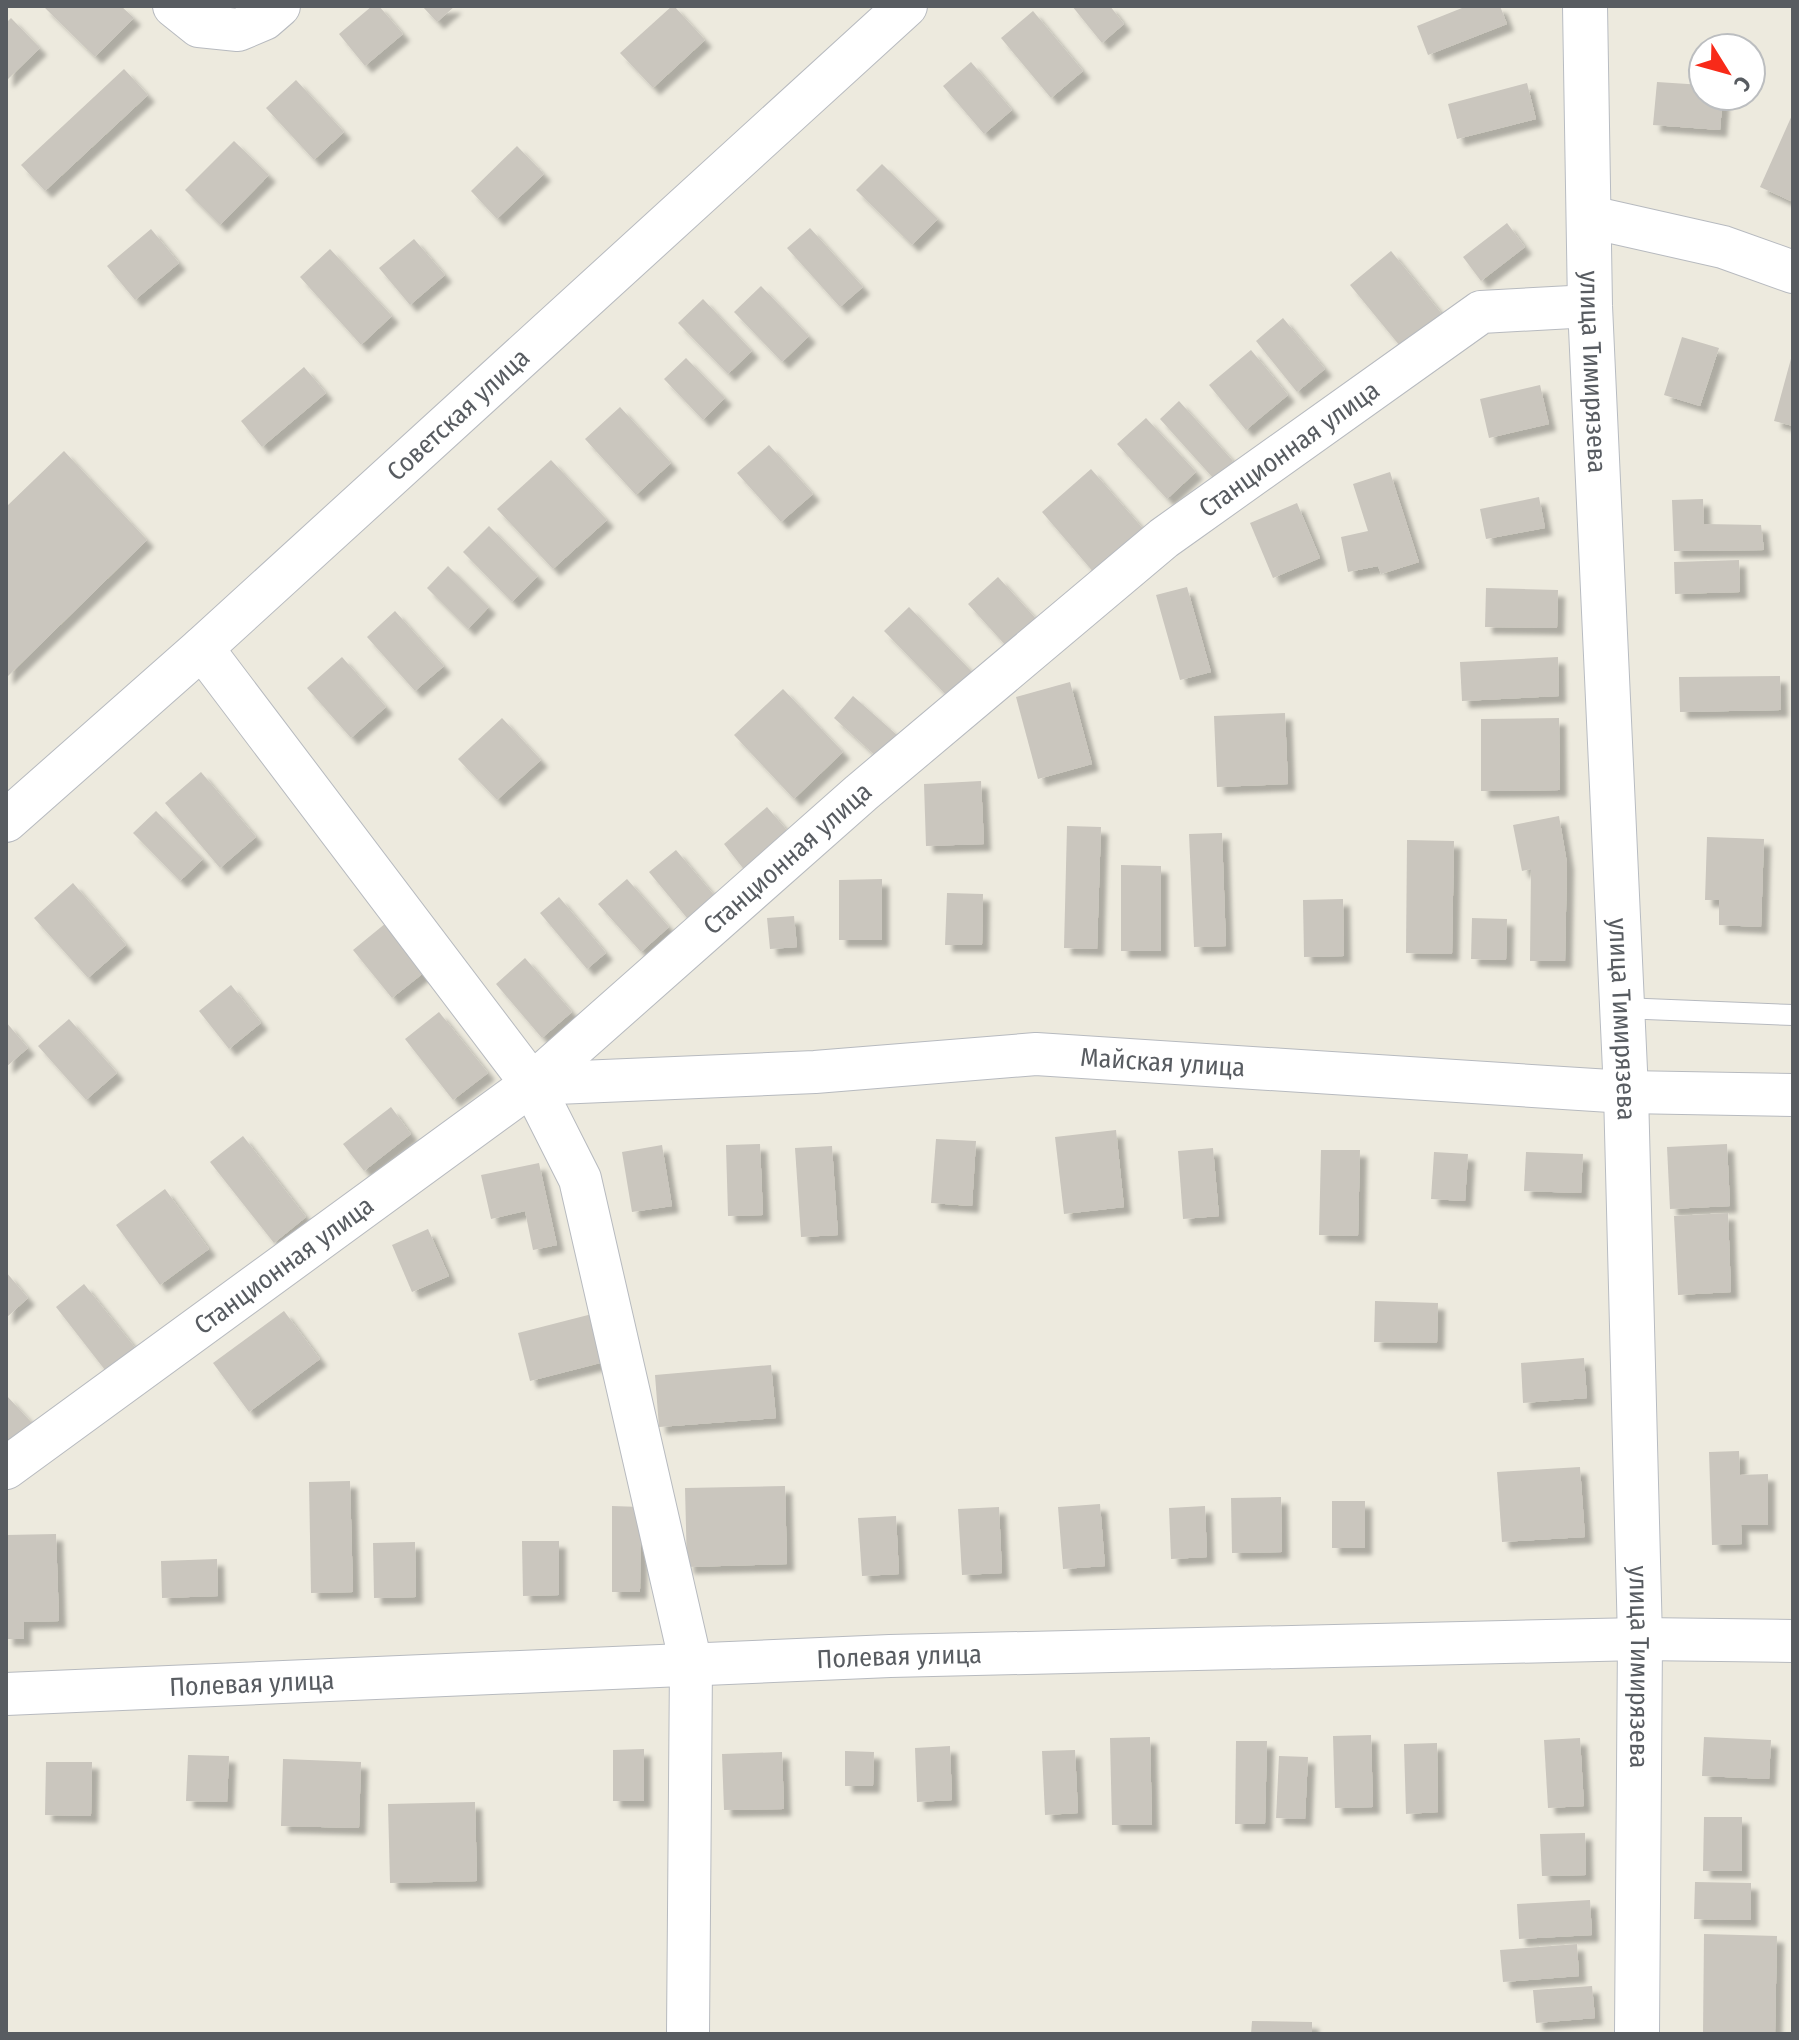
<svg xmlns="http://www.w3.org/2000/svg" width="1799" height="2040" font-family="'Fira Sans Condensed',sans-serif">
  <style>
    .building { fill: #cac6be; filter: url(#shadow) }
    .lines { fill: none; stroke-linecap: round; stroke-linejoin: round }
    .service-casing { stroke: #b7babf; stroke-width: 22 }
    .minor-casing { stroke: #b7babf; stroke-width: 44 }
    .secondary-casing { stroke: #b8bcc2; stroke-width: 46 }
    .service { stroke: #fff; stroke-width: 20 }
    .minor { stroke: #fff; stroke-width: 42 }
    .secondary { stroke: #fff; stroke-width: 44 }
    .labels { text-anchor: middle; stroke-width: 6; stroke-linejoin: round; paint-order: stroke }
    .street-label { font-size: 26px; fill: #585c61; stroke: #fff }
  </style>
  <defs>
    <filter id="shadow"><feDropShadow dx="7" dy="7" stdDeviation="2" flood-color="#0004"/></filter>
  </defs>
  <rect width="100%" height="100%" fill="#edeade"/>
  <g class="building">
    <polygon points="43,6 121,6 134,18 95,57"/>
    <polygon points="372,6 379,6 403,34 365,66 339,34"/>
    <polygon points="422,6 455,6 437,22"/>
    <polygon points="672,6 674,6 705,40 653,88 620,53"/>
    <polygon points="1072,6 1110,6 1124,24 1102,43"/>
    <polygon points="1467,6 1500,6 1507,24 1428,55 1417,26"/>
    <polygon points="1033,11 1083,71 1051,98 1001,38"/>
    <polygon points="11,18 40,48 6,81 6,23"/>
    <polygon points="971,62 1012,110 984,134 943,86"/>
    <polygon points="124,69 148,95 45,191 21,165"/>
    <polygon points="296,80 344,132 314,160 266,108"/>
    <polygon points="1657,82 1703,85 1703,96 1723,96 1720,130 1653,125"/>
    <polygon points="1527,83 1536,119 1457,139 1448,104"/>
    <polygon points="1793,113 1793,202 1760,187"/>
    <polygon points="234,141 269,175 220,225 185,190"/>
    <polygon points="517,146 544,174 497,219 471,191"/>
    <polygon points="882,164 938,219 912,245 856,190"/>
    <polygon points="1507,223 1525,247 1481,281 1463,257"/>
    <polygon points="810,228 863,287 840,307 787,248"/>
    <polygon points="151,229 179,263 135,300 107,266"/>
    <polygon points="414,239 445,275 410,305 379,268"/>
    <polygon points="330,249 392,316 361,345 300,277"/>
    <polygon points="1391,251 1441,313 1400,346 1350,285"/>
    <polygon points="761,286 809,336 782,362 734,312"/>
    <polygon points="703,299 752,351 728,374 678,323"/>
    <polygon points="1283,318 1325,369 1297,392 1256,341"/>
    <polygon points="1682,337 1719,348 1700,406 1664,395"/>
    <polygon points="1251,350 1288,395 1246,430 1209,385"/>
    <polygon points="1792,355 1793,355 1793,426 1774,421"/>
    <polygon points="686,358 725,398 703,420 664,379"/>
    <polygon points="304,367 326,393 262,447 241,421"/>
    <polygon points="1540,385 1549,424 1489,438 1480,399"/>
    <polygon points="1179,401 1233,461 1214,479 1160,419"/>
    <polygon points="620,407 671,463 636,495 585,439"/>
    <polygon points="1146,418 1196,472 1167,499 1117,444"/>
    <polygon points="769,445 813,494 781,522 737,473"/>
    <polygon points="64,451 147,540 6,678 6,507"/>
    <polygon points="551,460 607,520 553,569 497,509"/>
    <polygon points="1091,469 1145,531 1095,574 1042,512"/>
    <polygon points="1390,472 1419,562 1381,574 1378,566 1348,572 1341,537 1368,531 1353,484"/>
    <polygon points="1539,497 1545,528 1486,539 1480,509"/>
    <polygon points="1703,499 1704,524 1761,525 1764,550 1674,551 1672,500"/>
    <polygon points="1297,503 1320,558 1273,578 1250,523"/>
    <polygon points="489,526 538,576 512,602 463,552"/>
    <polygon points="1739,560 1740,592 1675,594 1674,562"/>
    <polygon points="448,566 489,607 468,629 427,588"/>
    <polygon points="998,577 1038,621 1008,648 968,604"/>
    <polygon points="1187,587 1211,672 1180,680 1156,595"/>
    <polygon points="1486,588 1558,590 1557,628 1485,627"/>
    <polygon points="909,607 975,675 950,699 884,631"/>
    <polygon points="395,611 444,666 415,691 367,637"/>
    <polygon points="342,657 386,707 351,738 307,688"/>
    <polygon points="1558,657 1559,696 1462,701 1460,662"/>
    <polygon points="1780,676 1781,710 1680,712 1679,677"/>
    <polygon points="1070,682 1092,764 1038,779 1016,697"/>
    <polygon points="783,689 843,752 794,799 734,735"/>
    <polygon points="853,696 898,736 878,758 834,718"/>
    <polygon points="1285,713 1288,784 1217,787 1214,716"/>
    <polygon points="502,718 541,760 497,800 458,759"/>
    <polygon points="1559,718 1560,790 1481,791 1481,719"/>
    <polygon points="201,772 256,837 220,868 165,803"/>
    <polygon points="981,781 984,844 926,846 924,784"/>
    <polygon points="767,807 791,835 746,872 724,844"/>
    <polygon points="156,811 203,859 180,881 133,833"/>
    <polygon points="1559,816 1567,863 1565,961 1530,961 1531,869 1522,871 1513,825"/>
    <polygon points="1067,826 1101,827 1097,949 1064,948"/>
    <polygon points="1222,833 1226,946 1194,947 1189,834"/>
    <polygon points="1707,837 1764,839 1761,927 1719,925 1719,900 1705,900"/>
    <polygon points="1407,840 1454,841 1452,954 1406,953"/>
    <polygon points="676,850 719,901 692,924 649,872"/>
    <polygon points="1121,865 1161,866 1161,951 1121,951"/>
    <polygon points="627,879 669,927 641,952 598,904"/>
    <polygon points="882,879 882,940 839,940 839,880"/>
    <polygon points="73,883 126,945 88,978 34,918"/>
    <polygon points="947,893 983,894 982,945 945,945"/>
    <polygon points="559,897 606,953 587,969 540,913"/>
    <polygon points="1343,899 1344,956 1304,957 1303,900"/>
    <polygon points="794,916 797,947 770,949 767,918"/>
    <polygon points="1472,918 1507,919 1506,960 1471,959"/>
    <polygon points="386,923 426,971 392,998 353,950"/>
    <polygon points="525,958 572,1012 542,1038 496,984"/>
    <polygon points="231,985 261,1023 229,1049 199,1011"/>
    <polygon points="439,1012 488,1073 453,1100 405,1039"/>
    <polygon points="69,1019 117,1073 86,1100 38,1046"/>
    <polygon points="6,1022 28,1048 6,1067"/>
    <polygon points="391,1107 411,1134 364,1171 343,1144"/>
    <polygon points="1116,1130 1124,1207 1064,1214 1055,1137"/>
    <polygon points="243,1136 306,1217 274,1243 210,1162"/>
    <polygon points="936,1139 976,1141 972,1206 931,1203"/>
    <polygon points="760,1144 763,1215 728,1216 726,1145"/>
    <polygon points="1727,1144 1730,1206 1670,1209 1667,1147"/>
    <polygon points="662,1145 672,1206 632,1212 622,1152"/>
    <polygon points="832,1146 838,1235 801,1237 795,1148"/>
    <polygon points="1213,1148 1219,1216 1183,1219 1178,1151"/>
    <polygon points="1321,1150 1360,1150 1358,1236 1319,1235"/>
    <polygon points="1434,1152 1468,1154 1465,1201 1431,1199"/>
    <polygon points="1526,1152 1583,1154 1581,1193 1524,1191"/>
    <polygon points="539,1163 557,1245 533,1250 525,1211 491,1219 481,1175"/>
    <polygon points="165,1189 209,1249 160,1285 116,1225"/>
    <polygon points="1728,1213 1731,1292 1678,1295 1674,1216"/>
    <polygon points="428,1229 449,1276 412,1292 392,1245"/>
    <polygon points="6,1272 28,1298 6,1318"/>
    <polygon points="84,1284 141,1355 112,1379 56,1307"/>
    <polygon points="1375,1301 1438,1303 1437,1343 1374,1342"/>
    <polygon points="284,1311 320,1359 249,1412 213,1363"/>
    <polygon points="592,1314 604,1362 530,1381 518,1333"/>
    <polygon points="1584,1358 1587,1398 1523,1403 1521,1363"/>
    <polygon points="771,1365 776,1418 659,1427 655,1375"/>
    <polygon points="6,1395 32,1423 6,1448"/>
    <polygon points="1739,1451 1740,1475 1768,1474 1768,1525 1741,1525 1742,1544 1712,1545 1709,1452"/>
    <polygon points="1580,1467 1585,1537 1502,1542 1497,1472"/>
    <polygon points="350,1481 353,1592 311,1593 309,1482"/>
    <polygon points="785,1486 787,1564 687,1567 685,1488"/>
    <polygon points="1281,1497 1282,1552 1232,1553 1231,1498"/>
    <rect x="1332" y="1501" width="33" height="47"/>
    <polygon points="1100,1504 1105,1566 1063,1569 1058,1507"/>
    <polygon points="612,1506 641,1507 640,1592 612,1592"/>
    <polygon points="1205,1506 1207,1557 1171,1559 1169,1508"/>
    <polygon points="999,1507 1002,1573 962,1575 958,1509"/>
    <polygon points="896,1516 899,1574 862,1576 858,1518"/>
    <polygon points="56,1534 59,1621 24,1622 24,1639 6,1639 6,1535"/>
    <polygon points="522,1541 559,1541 559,1595 523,1596"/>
    <polygon points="415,1542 416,1597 374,1598 373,1543"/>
    <polygon points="217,1559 218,1596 162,1598 161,1561"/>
    <polygon points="1371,1735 1373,1807 1335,1808 1333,1736"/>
    <polygon points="1150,1737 1152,1825 1112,1825 1110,1738"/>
    <polygon points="1704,1737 1771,1740 1769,1779 1702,1776"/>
    <polygon points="1580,1738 1584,1806 1548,1808 1544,1740"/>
    <polygon points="1236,1741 1267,1741 1265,1824 1235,1824"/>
    <polygon points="1437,1743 1438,1812 1406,1814 1404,1744"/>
    <polygon points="950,1746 952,1800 917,1802 915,1748"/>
    <polygon points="644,1749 644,1801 613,1801 613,1750"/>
    <polygon points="1075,1750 1078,1813 1045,1815 1042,1751"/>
    <polygon points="845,1751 874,1752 873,1786 845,1786"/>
    <polygon points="782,1752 784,1809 724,1810 722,1754"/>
    <polygon points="188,1755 229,1756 227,1802 186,1801"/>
    <polygon points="1279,1756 1308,1757 1305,1819 1276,1818"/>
    <polygon points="283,1759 361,1762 359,1828 281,1826"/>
    <polygon points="46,1762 92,1762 91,1816 45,1815"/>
    <polygon points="475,1802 477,1881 390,1883 388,1804"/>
    <polygon points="1704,1817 1742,1817 1742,1871 1703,1871"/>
    <polygon points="1585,1833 1586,1875 1542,1876 1540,1834"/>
    <polygon points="1695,1882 1751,1883 1751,1920 1694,1919"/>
    <polygon points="1590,1900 1592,1935 1519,1939 1517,1904"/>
    <polygon points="1704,1934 1777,1936 1775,2034 1703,2034"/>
    <polygon points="1577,1944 1579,1976 1503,1982 1500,1950"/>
    <polygon points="1592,1986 1595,2018 1536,2023 1533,1990"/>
    <polygon points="1252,2021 1312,2022 1312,2034 1251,2034"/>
  </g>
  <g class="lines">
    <defs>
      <polyline id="service" points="1622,1008 1793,1015"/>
      <g id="minor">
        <polyline points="174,6 199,26 238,30 264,19 279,6"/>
        <polyline points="1590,217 1723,247 1793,272"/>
        <polyline points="202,648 532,1084 580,1179 691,1664 688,2034"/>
        <path id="s1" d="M 6,821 L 202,648 L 906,6"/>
        <path id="s2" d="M 532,1084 L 815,1072 L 1036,1054 L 1626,1092 L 1793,1095"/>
        <path id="s3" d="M 6,1468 L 532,1084 L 861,793 L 1164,538 L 1481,312 L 1590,306"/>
        <path id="s4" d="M 6,1694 L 890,1656 L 1640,1639 L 1793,1641"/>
      </g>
      <g id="secondary">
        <path id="s5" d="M 1585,6 L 1590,306 L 1626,1092 L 1640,1639 L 1637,2034"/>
      </g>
    </defs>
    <use href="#service" class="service-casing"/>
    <use href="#minor" class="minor-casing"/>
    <use href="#secondary" class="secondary-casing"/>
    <use href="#service" class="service"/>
    <use href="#minor" class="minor"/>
    <use href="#secondary" class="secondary"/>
  </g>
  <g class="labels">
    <g class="street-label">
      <text dy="9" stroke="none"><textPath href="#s5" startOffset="366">улица Тимирязева</textPath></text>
      <text dy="9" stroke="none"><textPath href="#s1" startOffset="608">Советская улица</textPath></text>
      <text dy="9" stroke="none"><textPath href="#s3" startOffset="1640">Станционная улица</textPath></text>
      <text dy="9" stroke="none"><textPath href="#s3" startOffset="992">Станционная улица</textPath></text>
      <text dy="9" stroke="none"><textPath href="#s5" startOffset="1014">улица Тимирязева</textPath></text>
      <text dy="9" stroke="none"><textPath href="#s2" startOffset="632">Майская улица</textPath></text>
      <text dy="9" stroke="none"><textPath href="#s3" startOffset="344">Станционная улица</textPath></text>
      <text dy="9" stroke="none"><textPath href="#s4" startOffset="894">Полевая улица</textPath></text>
      <text dy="9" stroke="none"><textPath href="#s5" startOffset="1662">улица Тимирязева</textPath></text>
      <text dy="9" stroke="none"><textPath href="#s4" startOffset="246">Полевая улица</textPath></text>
    </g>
  </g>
  <rect width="1799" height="2040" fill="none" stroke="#585c61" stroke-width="16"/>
  <g transform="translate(1727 72) rotate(127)"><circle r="38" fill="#ffffff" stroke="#bcbec0" stroke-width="2"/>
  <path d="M0-6L14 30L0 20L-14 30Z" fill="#f82a19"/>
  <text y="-12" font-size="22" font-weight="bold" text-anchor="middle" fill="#585c61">С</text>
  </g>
</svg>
